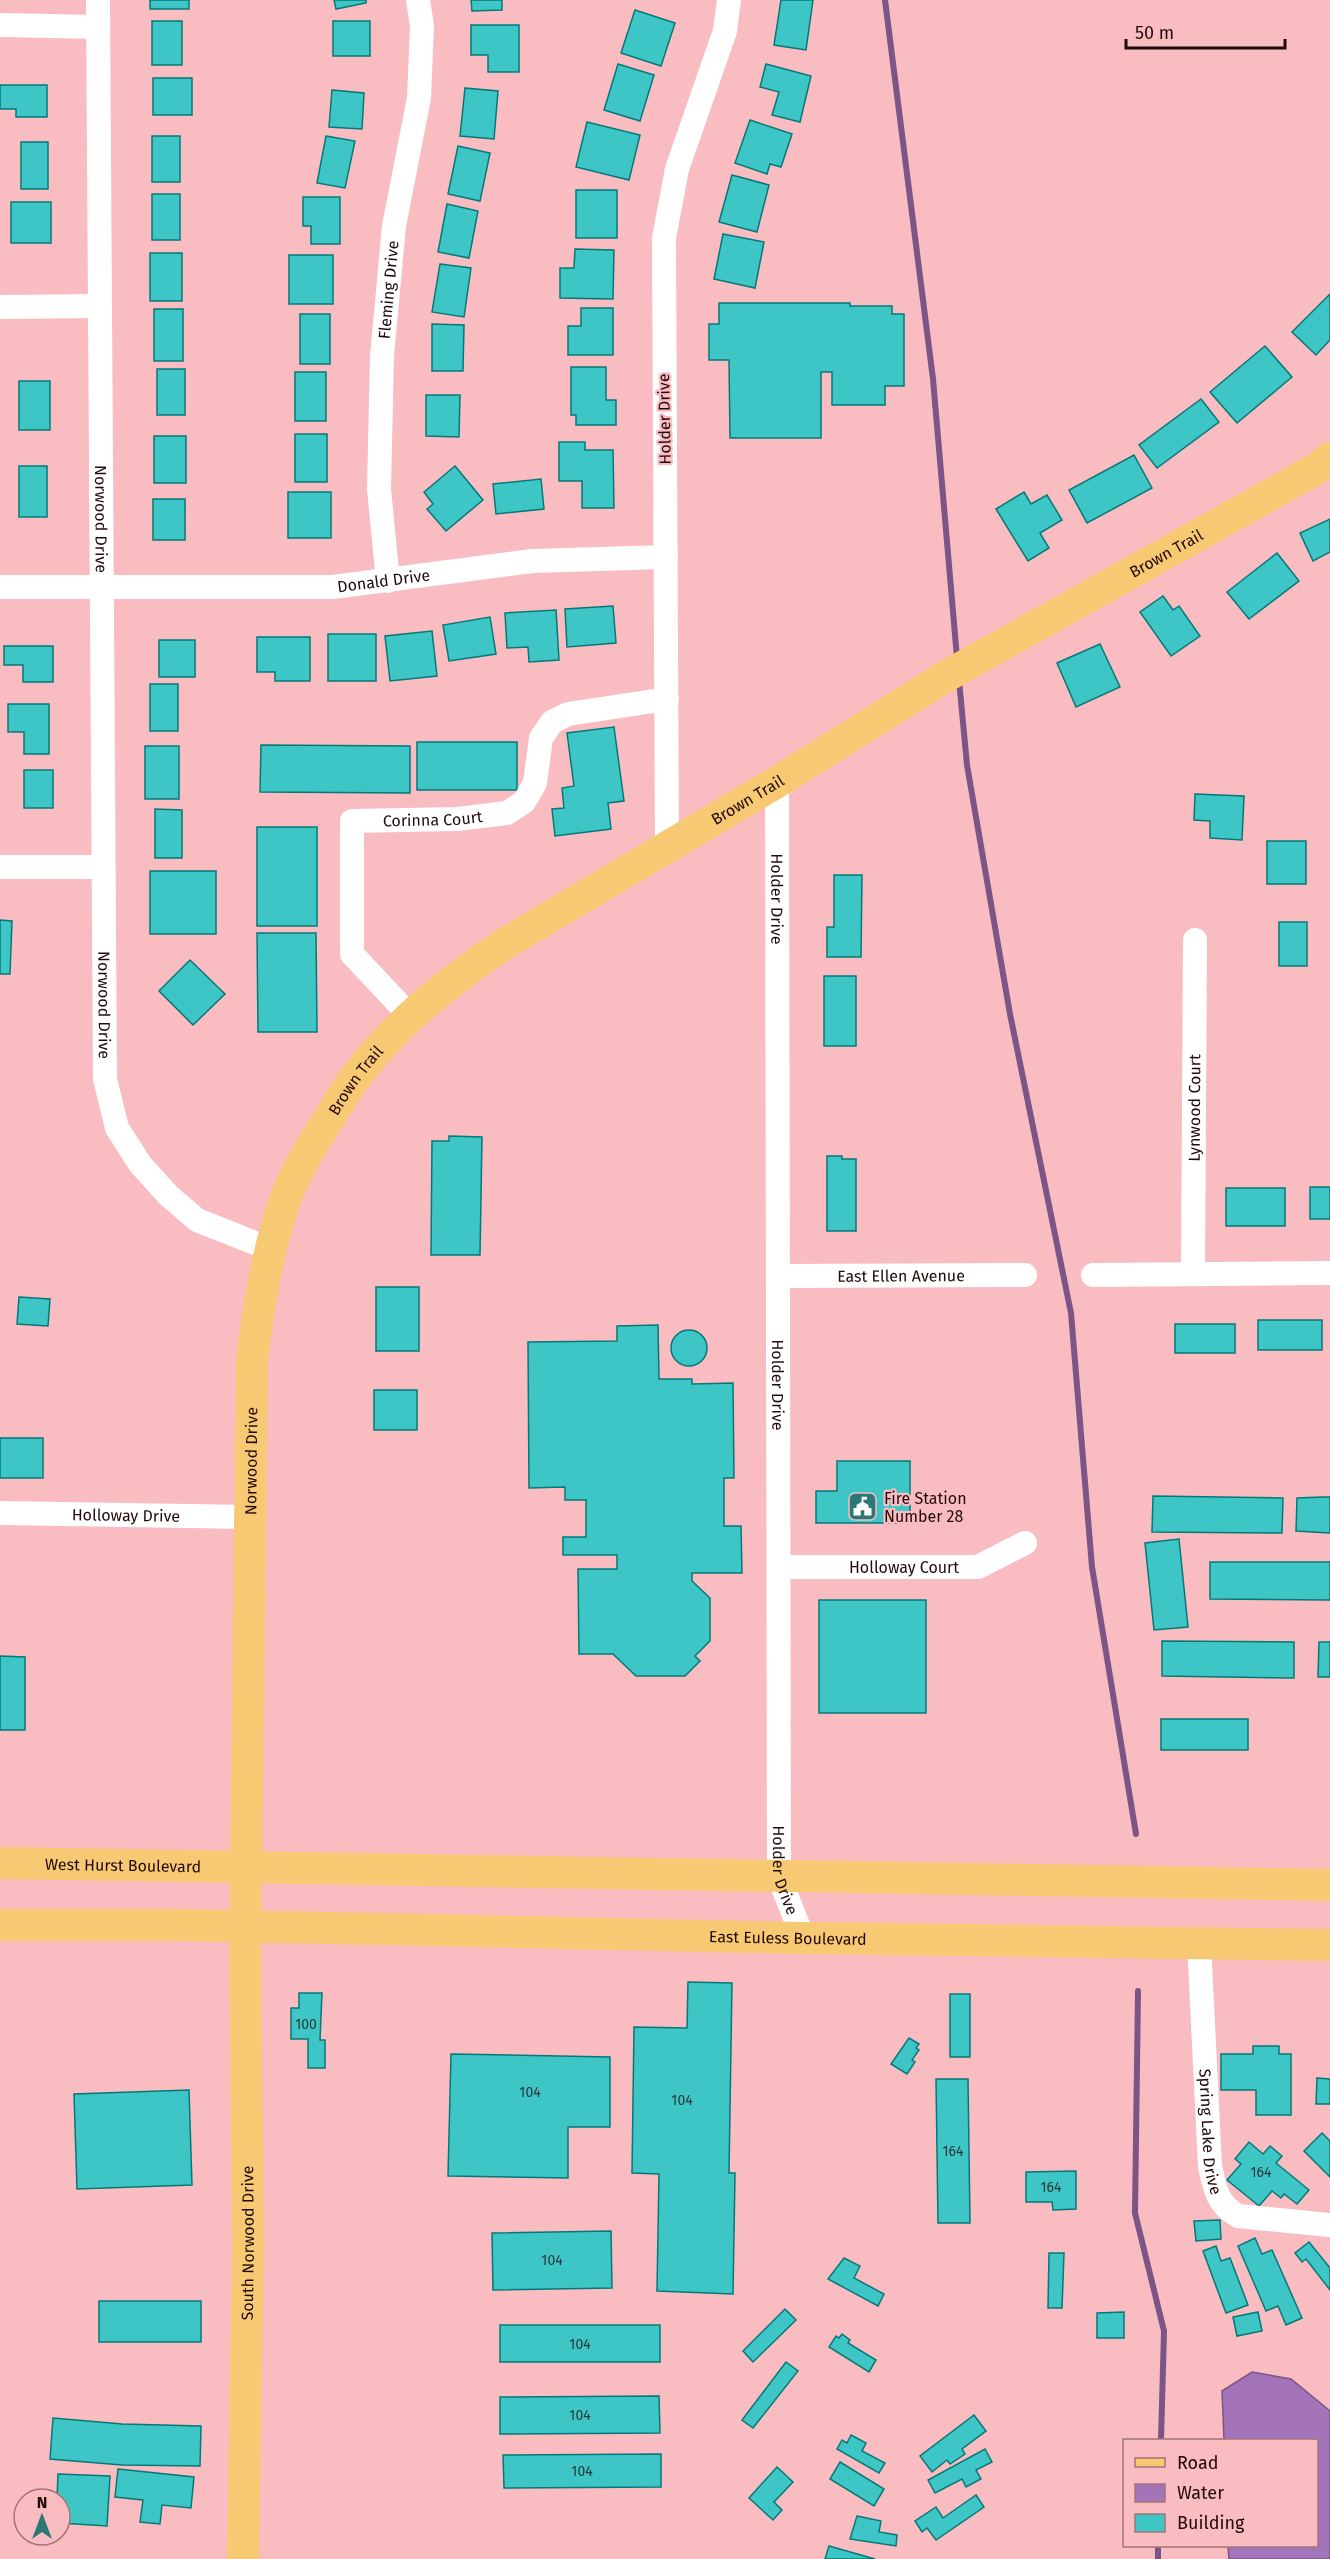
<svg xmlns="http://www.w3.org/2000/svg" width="1330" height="2559" font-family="'Fira Sans',sans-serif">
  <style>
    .water { fill: #a474ba; stroke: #7d5486; stroke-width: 1.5 }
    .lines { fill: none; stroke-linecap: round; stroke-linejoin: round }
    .stream { stroke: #7d5486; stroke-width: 6 }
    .building { fill: #3dc6c5; stroke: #067878; stroke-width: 1.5 }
    .minor { stroke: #fff; stroke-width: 24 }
    .major { stroke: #f7c973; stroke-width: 32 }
    .labels { text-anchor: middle; stroke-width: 4.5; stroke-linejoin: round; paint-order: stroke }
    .number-label { font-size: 14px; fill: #29383a }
    .street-label { font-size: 16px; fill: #22090c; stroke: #f9bcc0 }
    .poi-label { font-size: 16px; fill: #22090c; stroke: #f9bcc0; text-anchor: start }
  </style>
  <rect width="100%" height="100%" fill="#f9bcc0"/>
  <polygon class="water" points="1252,2372 1291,2379 1330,2411 1330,2559 1229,2559 1228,2546 1316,2546 1316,2440 1224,2440 1222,2391"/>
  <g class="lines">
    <g class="stream">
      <polyline points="885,0 933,379 957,658"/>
      <polyline points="959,680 967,765 1010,1014 1071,1313 1092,1567 1136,1834"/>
      <polyline points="1138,1991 1135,2213 1164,2331 1161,2440"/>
      <polyline points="1158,2546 1158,2559"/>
    </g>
  </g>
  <g class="building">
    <rect x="150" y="0" width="39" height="9"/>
    <polygon points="334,0 366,0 366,3 336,9"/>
    <polygon points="471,0 502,0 502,10 472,11"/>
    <polygon points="781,0 813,0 806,50 774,45"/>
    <polygon points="635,10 675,23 661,66 621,53"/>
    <rect x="152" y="21" width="30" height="44"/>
    <rect x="333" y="21" width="37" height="35"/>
    <polygon points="471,25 519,25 519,72 488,72 488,55 471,55"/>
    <polygon points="618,64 654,75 640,121 604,110"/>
    <polygon points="766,64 811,76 800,122 772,115 779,92 760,87"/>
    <rect x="153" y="78" width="39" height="37"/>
    <polygon points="0,85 47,85 47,117 16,117 16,109 0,109"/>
    <polygon points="465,88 498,91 494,139 460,136"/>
    <polygon points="332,90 364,93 362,129 329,127"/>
    <polygon points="750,120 792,134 781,167 770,164 767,174 735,163"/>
    <polygon points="587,122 640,135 629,180 576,167"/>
    <rect x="152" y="136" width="28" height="46"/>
    <polygon points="326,136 355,141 345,188 317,183"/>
    <rect x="21" y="142" width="27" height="47"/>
    <polygon points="458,146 490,153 480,201 448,194"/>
    <polygon points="732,175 769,185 757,232 719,222"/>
    <rect x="576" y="190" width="41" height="48"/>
    <rect x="152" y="194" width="28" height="46"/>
    <polygon points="303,197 340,197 340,244 311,244 311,226 303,226"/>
    <rect x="11" y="202" width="40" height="41"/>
    <polygon points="447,204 478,211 469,258 438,252"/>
    <polygon points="723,234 764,242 755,288 714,279"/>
    <polygon points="575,249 614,250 613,299 560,298 560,268 574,268"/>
    <rect x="150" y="253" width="32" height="48"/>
    <rect x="289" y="255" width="44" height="49"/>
    <polygon points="440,264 471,268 464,317 432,312"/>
    <polygon points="1330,294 1330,340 1316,355 1292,332"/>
    <polygon points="719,303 850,303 850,306 892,306 892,314 904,314 904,386 885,386 885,405 832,405 832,372 821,372 821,438 730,438 729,360 709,360 709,324 719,324"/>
    <polygon points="581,308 613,308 613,355 568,355 568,326 581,326"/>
    <rect x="154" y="309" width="29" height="52"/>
    <rect x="300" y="314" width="30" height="50"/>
    <polygon points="432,324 464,325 463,371 432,371"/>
    <polygon points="1265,346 1292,377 1237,423 1210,392"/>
    <polygon points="571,367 606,367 606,400 616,400 616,425 576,425 576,415 571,415"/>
    <rect x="157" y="369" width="28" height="46"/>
    <rect x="295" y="372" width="31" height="49"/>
    <rect x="19" y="381" width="31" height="49"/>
    <polygon points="426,395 460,395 459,437 426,436"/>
    <polygon points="1201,399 1219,422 1157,468 1139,445"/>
    <rect x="295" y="434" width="32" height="48"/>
    <rect x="154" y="436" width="32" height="47"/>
    <polygon points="559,442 585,442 585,450 613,450 614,508 582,508 582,481 559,481"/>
    <polygon points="1134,455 1152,488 1087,523 1069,490"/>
    <rect x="19" y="466" width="28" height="51"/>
    <polygon points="455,466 483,500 446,531 427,509 433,504 424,492"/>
    <polygon points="541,479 544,509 496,514 493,484"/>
    <rect x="288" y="492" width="43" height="46"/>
    <polygon points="1024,492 1031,504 1047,495 1062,520 1040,533 1049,548 1028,561 996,509"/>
    <rect x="153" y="499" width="32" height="41"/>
    <polygon points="1330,519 1330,552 1313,561 1300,533"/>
    <polygon points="1277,553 1299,581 1249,619 1227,592"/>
    <polygon points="1163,596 1173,610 1179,606 1200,636 1171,656 1140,612"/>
    <polygon points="613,606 616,643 567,647 565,609"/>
    <polygon points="556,610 559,660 529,662 528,647 507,648 505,613"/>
    <polygon points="490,617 496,654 449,661 443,625"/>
    <polygon points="432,631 437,676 390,681 385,636"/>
    <rect x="328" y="634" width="48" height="47"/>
    <polygon points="257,637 310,637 310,681 275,681 275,672 257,672"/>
    <rect x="159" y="640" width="36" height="37"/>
    <polygon points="1100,644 1120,687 1076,707 1057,663"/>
    <polygon points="4,646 53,646 53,682 23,682 23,665 4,665"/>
    <rect x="150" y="684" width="28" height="47"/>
    <polygon points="8,704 49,704 49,754 24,754 24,732 8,732"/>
    <polygon points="614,727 624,801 608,803 611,829 555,836 552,809 564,808 562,788 574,786 567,733"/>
    <rect x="417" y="742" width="100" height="48"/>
    <polygon points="261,745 410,746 410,793 260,792"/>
    <rect x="145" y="746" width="34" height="53"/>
    <rect x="24" y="770" width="29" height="38"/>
    <polygon points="1195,794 1244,796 1242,840 1210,838 1210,821 1194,820"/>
    <polygon points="155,809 182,810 182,858 155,858"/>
    <rect x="257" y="827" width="60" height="99"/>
    <rect x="1267" y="841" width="39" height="43"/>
    <rect x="150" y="871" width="66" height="63"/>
    <polygon points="834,875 862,875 861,957 827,957 827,927 834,927"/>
    <polygon points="0,920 12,921 10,974 0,974"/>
    <rect x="1279" y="922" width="28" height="44"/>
    <polygon points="257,933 316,933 317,1032 258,1032"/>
    <polygon points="190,960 225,994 193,1025 159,991"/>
    <rect x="824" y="976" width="32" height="70"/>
    <polygon points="449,1136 482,1137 480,1255 431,1255 432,1141 449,1141"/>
    <polygon points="827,1156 842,1156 842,1159 856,1159 856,1231 827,1231"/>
    <rect x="1310" y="1187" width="20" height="32"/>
    <rect x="1226" y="1188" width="59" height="38"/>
    <rect x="376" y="1287" width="43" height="64"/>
    <polygon points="19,1297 50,1299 48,1326 17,1324"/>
    <rect x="1258" y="1320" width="64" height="30"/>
    <rect x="1175" y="1324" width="60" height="29"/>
    <polygon points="658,1325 659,1379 692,1379 692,1384 733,1383 734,1478 724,1478 724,1526 741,1526 742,1573 692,1573 692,1581 710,1598 710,1641 695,1656 700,1661 685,1676 636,1676 613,1654 579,1654 578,1569 617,1569 617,1555 563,1555 563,1537 586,1537 586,1500 565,1500 565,1487 529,1488 528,1342 617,1341 617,1326"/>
    <circle cx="689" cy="1348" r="18"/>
    <rect x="374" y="1390" width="43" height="40"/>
    <rect x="0" y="1438" width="43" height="40"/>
    <polygon points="837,1461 910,1461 910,1523 816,1523 816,1491 837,1491"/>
    <polygon points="1153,1496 1283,1498 1282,1533 1152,1532"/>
    <polygon points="1323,1497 1330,1497 1330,1533 1296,1531 1297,1498"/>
    <polygon points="1179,1539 1188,1627 1154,1630 1145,1543"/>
    <polygon points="1210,1562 1330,1562 1330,1600 1210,1599"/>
    <rect x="819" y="1600" width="107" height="113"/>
    <polygon points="1162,1641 1294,1642 1294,1678 1162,1676"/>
    <polygon points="1319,1642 1330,1642 1330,1677 1318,1677"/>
    <polygon points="0,1656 25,1657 25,1730 0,1730"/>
    <rect x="1161" y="1719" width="87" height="31"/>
    <polygon points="688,1982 732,1983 729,2173 735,2173 733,2294 657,2291 659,2174 632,2173 634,2027 687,2028"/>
    <polygon points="299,1993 322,1993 320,2040 325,2040 325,2068 308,2068 308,2039 291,2039 291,2008 299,2008"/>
    <rect x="950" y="1994" width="20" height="63"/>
    <polygon points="909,2038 919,2044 916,2048 919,2050 912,2060 915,2062 907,2074 891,2064"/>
    <polygon points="1253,2046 1279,2046 1279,2054 1291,2054 1291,2115 1256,2115 1256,2090 1221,2090 1221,2054 1253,2054"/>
    <polygon points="451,2054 610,2057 610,2127 568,2127 568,2178 448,2176"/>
    <polygon points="1317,2078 1330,2079 1330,2104 1316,2104"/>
    <polygon points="936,2079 968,2079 970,2223 938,2223"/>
    <polygon points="189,2090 192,2185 77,2189 74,2094"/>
    <polygon points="1322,2133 1330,2141 1330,2177 1304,2151"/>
    <polygon points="1249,2142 1263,2154 1270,2146 1282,2156 1276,2163 1309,2190 1297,2204 1284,2194 1281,2198 1272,2191 1259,2206 1227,2180 1241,2164 1235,2159"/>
    <polygon points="1076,2171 1076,2209 1053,2210 1052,2202 1026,2202 1026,2172"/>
    <polygon points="1220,2220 1221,2239 1196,2241 1194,2221"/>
    <polygon points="611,2231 612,2288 493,2290 492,2233"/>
    <polygon points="1255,2238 1262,2254 1272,2250 1302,2318 1286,2325 1278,2306 1266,2311 1238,2246"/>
    <polygon points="1309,2242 1330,2268 1330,2290 1306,2259 1302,2262 1295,2253"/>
    <polygon points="1216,2246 1221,2261 1230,2258 1248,2305 1226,2313 1203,2251"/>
    <polygon points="1049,2253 1064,2253 1062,2308 1048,2308"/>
    <polygon points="844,2258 860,2266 854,2278 884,2294 878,2306 828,2279"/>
    <rect x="99" y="2301" width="102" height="41"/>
    <polygon points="785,2309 796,2320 753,2362 743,2351"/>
    <polygon points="1124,2312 1124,2338 1097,2338 1097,2313"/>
    <polygon points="1258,2312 1262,2331 1237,2336 1233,2317"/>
    <rect x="500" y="2325" width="160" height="37"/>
    <polygon points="842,2334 850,2340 848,2343 876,2360 869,2372 829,2347 836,2336 839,2338"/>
    <polygon points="786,2362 798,2371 753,2428 742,2420"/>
    <polygon points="659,2396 660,2433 500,2434 500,2397"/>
    <polygon points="974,2415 986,2431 962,2449 965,2454 950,2464 947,2460 932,2472 920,2456"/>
    <polygon points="53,2418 122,2424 201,2426 200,2466 122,2465 50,2459"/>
    <polygon points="851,2435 866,2443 862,2451 885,2463 879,2473 837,2449 842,2440 847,2443"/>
    <polygon points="985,2449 992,2462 976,2470 981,2479 966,2487 962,2479 935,2493 928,2480"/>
    <polygon points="661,2454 661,2487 504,2488 503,2455"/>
    <polygon points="840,2462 884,2489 874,2506 830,2479"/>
    <polygon points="777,2467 793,2482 774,2502 782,2510 773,2520 749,2498"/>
    <polygon points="118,2469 194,2477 191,2508 162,2505 160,2524 140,2522 143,2500 115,2497"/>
    <polygon points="58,2474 110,2476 107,2526 60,2523 60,2499 57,2499"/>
    <polygon points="976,2495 984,2507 936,2540 927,2528 922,2532 915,2521 936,2507 943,2518"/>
    <polygon points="857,2516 881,2521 879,2532 897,2535 896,2546 850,2539"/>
    <polygon points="829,2546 875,2559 825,2559"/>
  </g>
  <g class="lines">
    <g class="minor">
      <path id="s1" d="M 98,0 L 105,1079 L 117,1128 L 140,1164 L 168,1195 L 197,1220 L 270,1249"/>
      <polyline points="0,25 98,27"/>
      <polyline points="0,307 100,306"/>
      <path id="s2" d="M 388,581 L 379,489 L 382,356 L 394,226 L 419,98 L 422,26 L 418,0"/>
      <path id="s3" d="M 0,587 L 333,587 L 532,561 L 666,557"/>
      <path id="s4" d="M 777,782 L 779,1877 L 803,1938"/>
      <polyline points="667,848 664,238 677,169 725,31 729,0"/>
      <polyline points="0,867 103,867"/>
      <path id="s5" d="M 411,1017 L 352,954 L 352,821 L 457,819 L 507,813 L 524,802 L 535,783 L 541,738 L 552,722 L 568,714 L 667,699"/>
      <path id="s6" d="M 1193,1274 L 1195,940"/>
      <polyline points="1093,1275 1330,1273"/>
      <path id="s7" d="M 778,1276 L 1025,1275"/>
      <path id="s8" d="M 0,1513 L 251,1517"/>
      <path id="s9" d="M 780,1567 L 978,1567 L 1025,1543"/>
      <path id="s10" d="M 1199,1943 L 1210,2166 C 1215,2189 1217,2204 1238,2216 L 1330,2225"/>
    </g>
    <g class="major">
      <path id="s11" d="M 0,1863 L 1330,1885"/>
      <path id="s12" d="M 0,1925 L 185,1925 L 803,1938 L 1330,1945"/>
      <path id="s13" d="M 243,2559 L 248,2244 L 245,1950 L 252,1361 C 258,1306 267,1253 285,1200 C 295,1172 312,1145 328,1120 C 338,1104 347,1088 358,1074 C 397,1022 451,980 504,944 L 777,782 L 943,678 L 1316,469 L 1330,458"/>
    </g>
  </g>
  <defs>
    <symbol id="civic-square" viewBox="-11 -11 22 22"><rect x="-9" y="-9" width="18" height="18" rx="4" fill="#2d7777" stroke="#f9bcc0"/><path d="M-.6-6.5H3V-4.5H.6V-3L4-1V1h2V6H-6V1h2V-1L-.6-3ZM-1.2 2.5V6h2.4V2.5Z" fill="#fff"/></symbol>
  </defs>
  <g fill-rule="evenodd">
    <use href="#civic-square" x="846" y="1490" width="33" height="33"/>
  </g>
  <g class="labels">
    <g class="number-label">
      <text x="306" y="2029">100</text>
      <text x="530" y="2097">104</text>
      <text x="682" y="2105">104</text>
      <text x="953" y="2156">164</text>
      <text x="1261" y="2177">164</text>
      <text x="1051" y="2192">164</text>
      <text x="552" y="2265">104</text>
      <text x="580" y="2349">104</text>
      <text x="580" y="2420">104</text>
      <text x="582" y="2476">104</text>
    </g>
    <g class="street-label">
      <text dy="6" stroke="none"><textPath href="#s2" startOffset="292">Fleming Drive</textPath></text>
      <text transform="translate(664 419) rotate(-91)" y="6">Holder Drive</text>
      <text dy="6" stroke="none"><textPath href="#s1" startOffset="519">Norwood Drive</textPath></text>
      <text dy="6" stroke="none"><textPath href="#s13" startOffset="2474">Brown Trail</textPath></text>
      <text dy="6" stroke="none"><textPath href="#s3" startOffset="384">Donald Drive</textPath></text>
      <text dy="6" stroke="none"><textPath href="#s13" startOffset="1988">Brown Trail</textPath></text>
      <text dy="6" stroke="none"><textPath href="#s5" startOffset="300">Corinna Court</textPath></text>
      <text dy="6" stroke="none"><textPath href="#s4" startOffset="117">Holder Drive</textPath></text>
      <text dy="6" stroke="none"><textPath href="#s1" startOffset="1005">Norwood Drive</textPath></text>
      <text dy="6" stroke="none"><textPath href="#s13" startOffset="1502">Brown Trail</textPath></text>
      <text dy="6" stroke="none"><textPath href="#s6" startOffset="166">Lynwood Court</textPath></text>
      <text dy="6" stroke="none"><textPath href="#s7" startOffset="123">East Ellen Avenue</textPath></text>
      <text dy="6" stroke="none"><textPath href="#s4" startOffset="603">Holder Drive</textPath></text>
      <text dy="6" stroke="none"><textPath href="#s13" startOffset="1098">Norwood Drive</textPath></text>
      <text dy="6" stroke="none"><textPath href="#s8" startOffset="126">Holloway Drive</textPath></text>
      <text dy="6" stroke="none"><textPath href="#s9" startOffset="124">Holloway Court</textPath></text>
      <text dy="6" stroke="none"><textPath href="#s11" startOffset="123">West Hurst Boulevard</textPath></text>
      <text dy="6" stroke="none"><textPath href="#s4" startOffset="1089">Holder Drive</textPath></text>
      <text dy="6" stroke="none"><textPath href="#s12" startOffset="788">East Euless Boulevard</textPath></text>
      <text dy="6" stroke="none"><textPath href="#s10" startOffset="189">Spring Lake Drive</textPath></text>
      <text dy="6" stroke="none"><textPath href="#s13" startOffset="316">South Norwood Drive</textPath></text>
    </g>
    <g class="poi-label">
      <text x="884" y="1504">Fire Station<tspan x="884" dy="18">Number 28</tspan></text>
    </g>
  </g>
  <rect x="1123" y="2439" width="195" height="108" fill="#f9bcc0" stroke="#a37478" stroke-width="1.5"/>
  <rect x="1135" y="2458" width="30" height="9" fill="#f7c973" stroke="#a37478" stroke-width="1.5"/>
  <text x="1177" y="2469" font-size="18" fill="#22090c">Road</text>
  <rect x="1135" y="2484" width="30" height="18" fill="#a474ba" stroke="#a37478" stroke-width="1.5"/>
  <text x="1177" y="2499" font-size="18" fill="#22090c">Water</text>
  <rect x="1135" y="2514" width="30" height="18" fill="#3dc6c5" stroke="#a37478" stroke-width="1.5"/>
  <text x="1177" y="2529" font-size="18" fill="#22090c">Building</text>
  <g transform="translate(42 2517)"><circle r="28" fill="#f9bcc0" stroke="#a37478" stroke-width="1.5"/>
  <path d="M0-4.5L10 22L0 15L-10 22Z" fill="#2d7777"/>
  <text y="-9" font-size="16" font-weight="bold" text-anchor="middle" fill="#22090c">N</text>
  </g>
  <path d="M1126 39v9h159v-9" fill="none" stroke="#22090c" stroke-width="3"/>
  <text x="1135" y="39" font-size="18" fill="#22090c" stroke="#f9bcc0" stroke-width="4.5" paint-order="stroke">50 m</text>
</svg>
